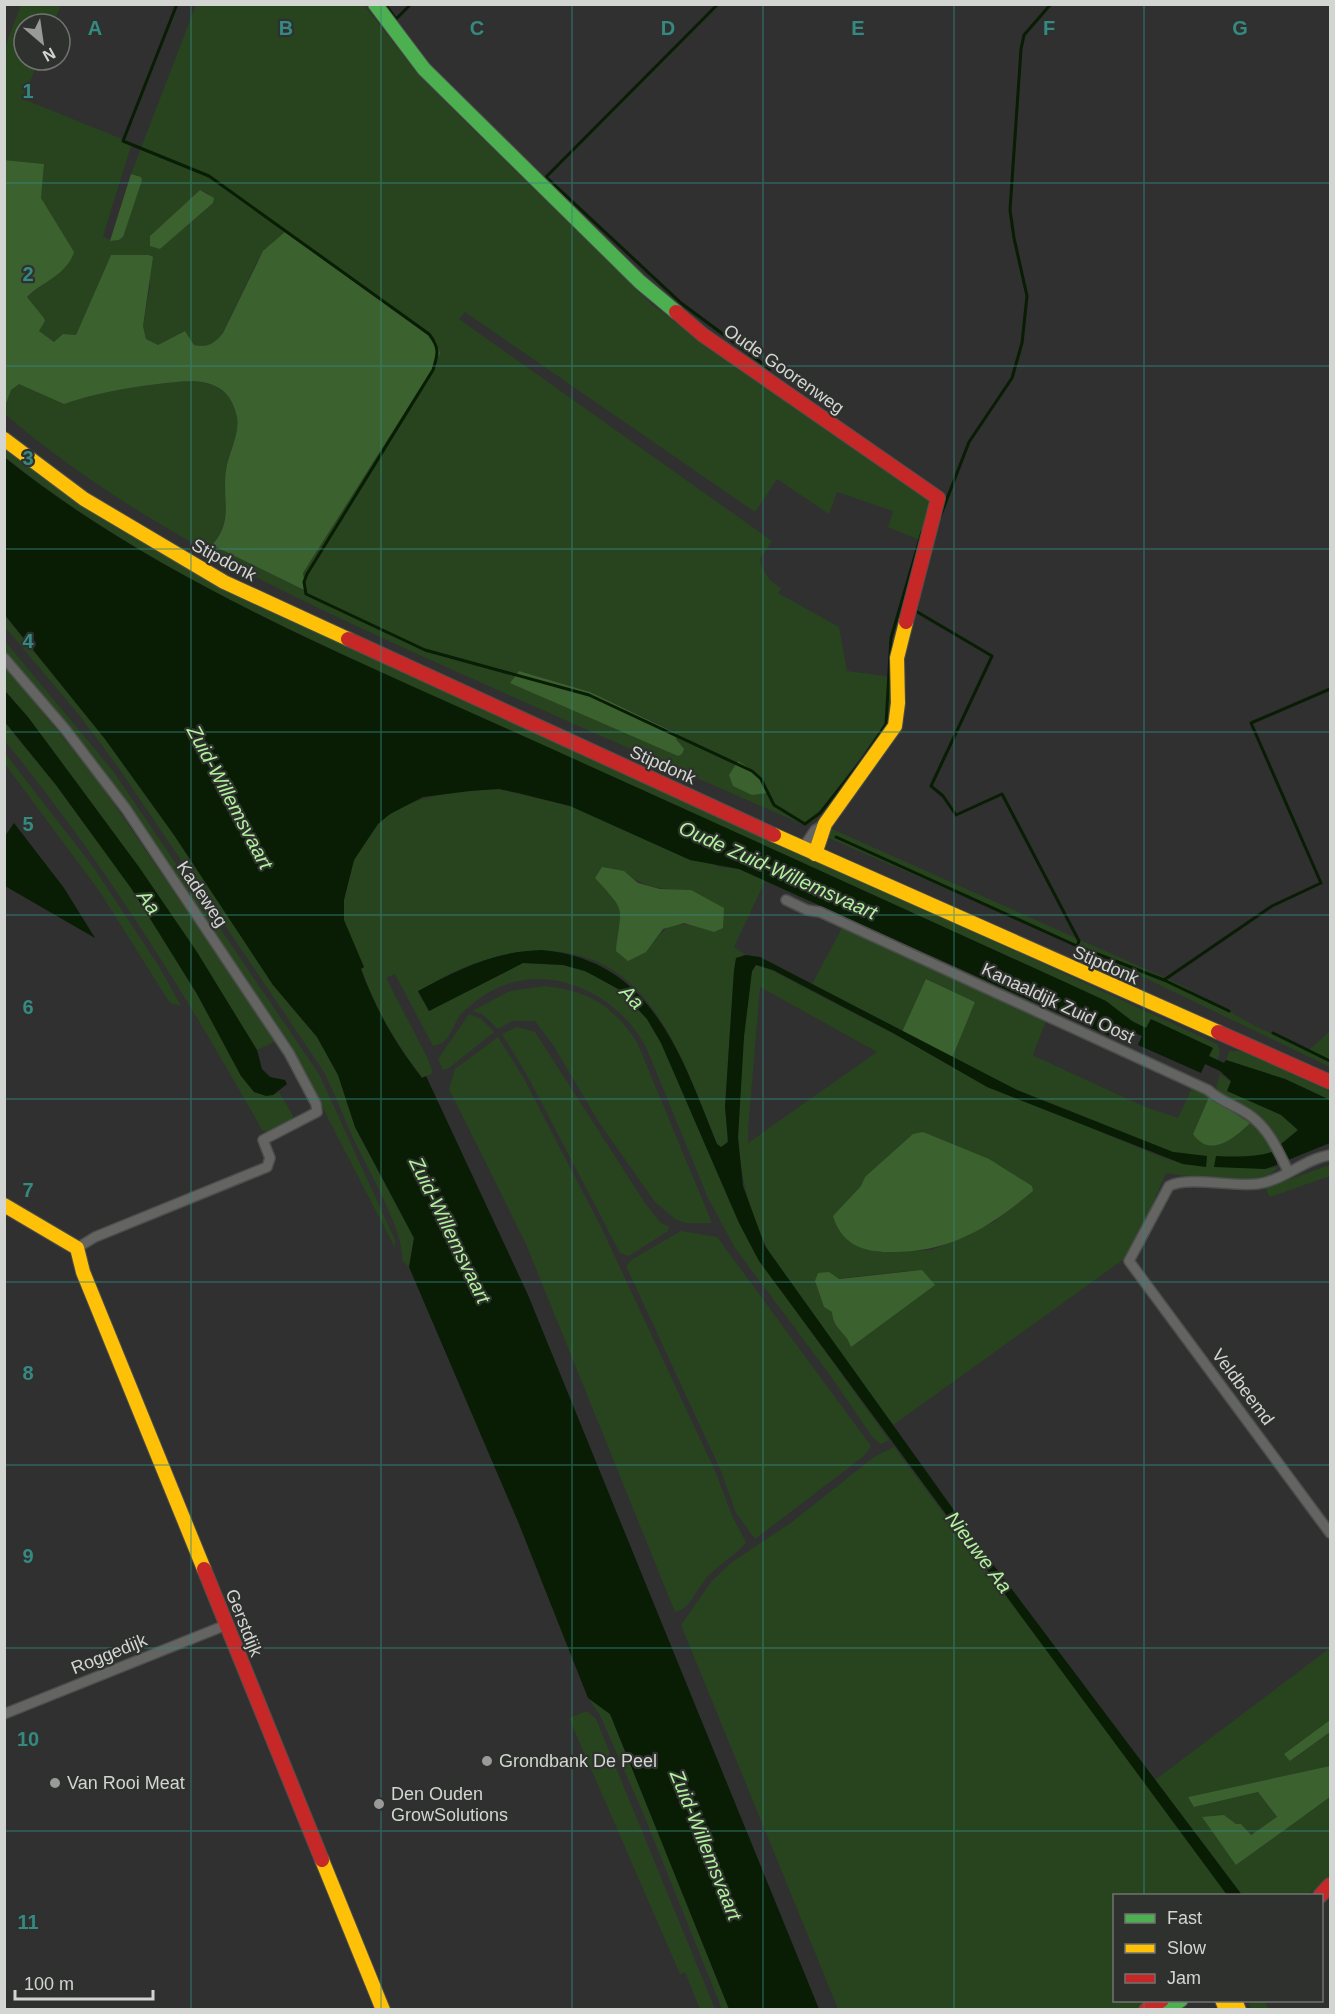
<svg xmlns="http://www.w3.org/2000/svg" width="1335" height="2014" font-family="Arial,sans-serif">
  <style>
    .green { fill: #28441f; fill-rule: evenodd }
    .forest { fill: #3b612f }
    .water { fill: #091c04 }
    .lines { fill: none; stroke-linecap: round; stroke-linejoin: round }
    .stream { stroke: #091c04; stroke-width: 3 }
    .street-casing { stroke: #4c4e4c; stroke-width: 12 }
    .fast-casing { stroke: #4c4e4c; stroke-width: 16 }
    .slow-casing { stroke: #4c4e4c; stroke-width: 16 }
    .jam-casing { stroke: #4c4e4c; stroke-width: 16 }
    .street { stroke: #646563; stroke-width: 9 }
    .fast { stroke: #4caf50; stroke-width: 14 }
    .slow { stroke: #ffc107; stroke-width: 14 }
    .jam { stroke: #c62828; stroke-width: 14 }
    .grid { fill: none; stroke: #368982; stroke-width: 1.5; stroke-opacity: 0.55 }
    .poi-dot { fill: #9a9b99; stroke: #2e312e; stroke-width: 2 }
    .labels { text-anchor: middle; stroke-width: 4.5; stroke-linejoin: round; paint-order: stroke }
    .street-label { font-size: 18px; fill: #d3d5d2; stroke: #2e312e }
    .poi-label { font-size: 18px; fill: #d3d5d2; stroke: #2e312e; text-anchor: start }
    .water-label { font-size: 20px; font-style: italic; fill: #b1f29c; stroke: #2e312e }
    .grid-label { font-size: 20px; text-anchor: middle; font-weight: bold; fill: #368982; stroke: #2e312e; stroke-width: 4.5; stroke-linejoin: round; paint-order: stroke }
  </style>
  <rect width="100%" height="100%" fill="#2f302f"/>
  <g class="green">
    <path d="M 21,5 L 61,5 L 53,24 L 24,24 L 24,60 L 39,60 L 23,99 L 132,143 L 103,236 C 110,241 116,243 123,237 L 140,177 L 131,174 L 196,5 L 364,5 L 421,78 L 651,304 L 718,354 L 933,501 L 922,541 L 888,527 L 893,511 L 837,492 L 829,514 L 777,479 L 755,512 L 465,312 L 459,319 L 772,541 L 760,559 C 763,573 769,581 781,588 L 778,593 L 839,627 L 847,671 L 893,677 L 892,698 L 885,724 L 814,821 L 804,825 C 681,771 557,717 435,662 C 284,594 131,522 5,414 C 4,404 9,387 19,383 L 64,404 C 96,393 125,388 158,384 C 191,380 228,375 237,417 C 240,435 229,449 227,466 C 223,497 233,519 212,545 L 305,591 L 303,573 L 439,356 L 439,347 L 429,333 L 286,231 L 256,263 L 223,333 C 215,343 208,348 194,345 L 185,331 L 158,345 L 146,339 L 143,326 L 150,287 L 149,255 L 111,255 L 76,335 L 64,334 L 54,342 L 39,331 L 45,321 L 44,318 L 27,297 L 67,266 L 41,198 L 44,164 L 5,160 L 5,47 ZM 200,190 L 208,193 L 213,203 L 160,249 L 150,236 ZM 519,671 L 590,692 L 676,732 L 676,739 L 683,749 Z"/>
    <path d="M 4,444 L 124,529 L 795,850 L 1217,1044 L 1220,1050 L 1218,1060 L 1209,1056 L 1213,1048 L 1150,1020 L 1146,1028 L 1131,1021 L 1106,1001 C 905,909 704,818 503,727 C 331,649 153,576 5,457 Z"/>
    <path d="M 4,615 L 105,739 L 174,835 L 273,985 L 317,1037 L 338,1075 L 355,1127 L 414,1238 L 409,1267 L 402,1260 C 406,1234 364,1162 352,1136 C 342,1113 334,1091 322,1069 L 118,767 L 80,716 L 5,627 Z"/>
    <polygon points="4,640 113,771 319,1074 395,1240 395,1248 297,1058 157,850 5,652"/>
    <path d="M 4,665 L 99,782 L 276,1041 L 257,1050 C 203,962 147,878 86,795 C 59,759 34,723 5,690 Z"/>
    <path d="M 4,722 L 56,785 L 131,888 L 197,994 L 241,1076 L 273,1095 L 279,1092 L 293,1116 L 292,1122 L 269,1132 L 262,1130 C 185,993 104,862 5,741 Z"/>
    <polygon points="4,752 94,868 160,968 181,1006 170,1003 100,892 5,764"/>
    <path d="M 499,789 L 570,806 L 720,867 L 739,869 L 765,881 L 734,947 L 746,955 L 742,955 L 734,970 L 725,1107 L 728,1138 L 725,1146 L 721,1147 L 717,1144 C 698,1097 680,1044 649,1004 C 590,925 490,945 418,992 L 429,1011 L 523,963 L 563,965 L 594,974 L 620,990 L 647,1019 L 661,1043 L 755,1254 L 889,1440 L 881,1444 L 873,1438 L 830,1375 L 735,1248 L 708,1198 L 646,1047 C 614,987 533,954 475,1002 C 470,1006 465,1009 461,1014 C 451,1027 451,1043 433,1046 L 395,974 L 386,978 L 428,1059 L 433,1073 L 423,1078 C 395,1043 376,1010 361,968 L 363,967 C 357,952 347,936 344,920 C 341,905 347,885 351,871 C 372,799 435,792 499,789 ZM 624,871 C 646,890 664,889 692,890 L 714,932 C 675,920 671,918 646,952 L 618,933 C 623,914 621,892 624,871 Z"/>
    <polygon points="830,828 1179,984 1259,1028 1309,1050 1330,1031 1330,1067 1068,941 826,837"/>
    <path d="M 842,928 L 1046,1021 L 1033,1054 L 1034,1056 L 1143,1106 L 1178,1118 L 1192,1088 L 1209,1097 L 1193,1133 C 1209,1159 1235,1138 1250,1123 L 1262,1131 L 1274,1153 L 1258,1157 L 1230,1157 L 1265,1169 L 1278,1167 C 1261,1190 1192,1177 1166,1173 L 1131,1254 L 893,1425 L 778,1267 C 730,1190 733,1108 745,1021 C 748,1006 750,990 750,975 L 756,965 L 773,971 L 932,1054 L 1108,1135 L 1156,1155 L 1183,1164 L 1206,1166 L 1207,1156 L 1173,1152 L 1133,1136 L 1017,1090 L 952,1058 L 975,1002 L 927,979 L 902,1032 L 812,984 ZM 760,987 L 877,1052 L 748,1143 L 748,1130 ZM 861,1186 L 1033,1191 L 994,1222 L 932,1250 L 877,1252 L 842,1207 ZM 907,1271 L 851,1346 C 846,1331 833,1330 832,1312 L 824,1307 L 815,1281 Z"/>
    <path d="M 545,986 C 589,991 612,1005 637,1042 L 712,1223 L 685,1223 L 675,1219 L 655,1202 L 600,1124 L 553,1045 L 535,1021 L 512,1021 L 498,1029 L 482,1014 L 472,1011 L 510,991 Z"/>
    <polygon points="469,1014 481,1019 494,1032 449,1068 443,1070 438,1059"/>
    <polygon points="517,1027 535,1032 645,1203 660,1222 669,1227 668,1231 629,1256 620,1253 527,1075 502,1034"/>
    <path d="M 498,1037 L 523,1077 L 601,1227 L 716,1473 L 732,1516 L 746,1542 C 742,1550 716,1567 707,1577 C 697,1588 691,1609 675,1612 L 526,1244 L 449,1089 L 455,1069 Z"/>
    <polygon points="1229,1051 1239,1051 1251,1055 1330,1091 1330,1100 1285,1079 1226,1060"/>
    <path d="M 1220,1074 L 1231,1082 L 1227,1091 C 1242,1097 1296,1116 1297,1132 L 1281,1144 C 1272,1129 1264,1117 1248,1109 C 1237,1103 1222,1099 1216,1088 Z"/>
    <polygon points="1330,1165 1330,1176 1270,1197 1265,1188"/>
    <polygon points="681,1231 717,1237 871,1446 864,1456 755,1539 736,1513 721,1471 626,1266 631,1260"/>
    <polygon points="894,1447 1181,1830 1227,1895 1114,1896 1114,2000 1157,2001 1141,2009 838,2009 681,1625 711,1582 732,1562 792,1522 874,1457"/>
    <polygon points="1330,1648 1330,1720 1284,1754 1291,1761 1330,1732 1330,1766 1188,1797 1195,1807 1258,1792 1277,1818 1250,1835 1241,1824 1236,1824 1224,1815 1236,1865 1330,1797 1330,1878 1308,1895 1242,1895 1155,1780"/>
    <polygon points="588,1698 610,1714 729,2009 722,2009 643,1813 600,1715"/>
    <polygon points="587,1711 596,1719 715,2009 700,2009 685,1972 680,1974 569,1718"/>
    <polygon points="1248,2001 1265,2001 1268,2009 1251,2009"/>
  </g>
  <g class="forest">
    <path d="M 4,160 L 44,164 L 41,198 L 74,252 C 67,275 43,281 27,297 L 44,318 L 45,321 L 39,331 L 54,342 L 63,334 L 76,335 L 111,255 L 149,255 L 153,257 L 143,326 L 146,339 L 158,345 L 185,331 L 194,345 C 208,348 215,343 223,333 L 263,251 L 286,231 L 436,341 L 440,353 L 434,366 L 303,573 L 306,591 L 212,545 C 234,520 222,501 226,471 C 228,453 240,435 237,417 C 228,374 191,380 158,384 C 125,388 96,393 64,404 L 19,384 L 11,390 L 5,406 Z"/>
    <polygon points="131,174 141,177 142,180 123,237 119,240 110,241"/>
    <polygon points="200,190 214,198 213,203 160,249 150,246 150,236"/>
    <polygon points="519,671 590,692 676,733 676,739 684,749 682,754 678,756 510,683"/>
    <polygon points="738,761 755,772 767,793 752,795 733,786 729,775"/>
    <path d="M 602,867 L 624,871 L 638,883 L 660,889 L 691,890 L 724,908 L 723,928 L 714,932 L 684,923 L 663,929 L 646,952 L 628,961 L 616,951 C 621,905 628,914 595,878 Z"/>
    <polygon points="926,979 975,1002 952,1058 902,1032"/>
    <path d="M 1209,1097 L 1250,1123 C 1235,1138 1210,1159 1193,1134 Z"/>
    <path d="M 923,1132 L 989,1159 L 1032,1186 L 1033,1191 C 988,1229 948,1253 889,1252 C 861,1252 841,1243 833,1216 L 861,1186 L 865,1177 L 913,1134 Z"/>
    <path d="M 922,1270 L 935,1285 L 851,1347 C 846,1331 833,1330 832,1312 L 824,1307 L 815,1281 L 818,1273 L 829,1272 L 839,1279 Z"/>
    <polygon points="1330,1720 1330,1732 1290,1761 1284,1754"/>
    <polygon points="1330,1766 1330,1797 1236,1865 1202,1817 1224,1815 1236,1824 1241,1824 1251,1835 1277,1817 1258,1792 1194,1807 1188,1797"/>
  </g>
  <g class="water">
    <path d="M 4,457 C 153,576 331,649 503,727 C 705,818 905,909 1106,1001 L 1132,1021 L 1146,1028 L 1151,1019 L 1213,1048 L 1209,1056 L 1224,1063 L 1226,1060 L 1285,1079 L 1330,1100 L 1330,1143 L 1288,1160 L 1286,1157 L 1277,1161 L 1277,1165 L 1265,1169 L 1214,1167 L 1216,1156 C 1239,1157 1262,1158 1282,1148 L 1281,1144 L 1298,1130 L 1281,1115 L 1227,1091 L 1231,1081 L 1220,1071 L 1205,1064 L 1201,1073 L 1138,1045 L 1142,1036 L 1128,1030 L 1126,1033 L 1112,1030 L 1109,1036 L 739,869 L 690,860 L 570,806 L 518,793 L 499,789 L 470,791 L 423,797 L 390,814 L 378,824 L 354,860 L 344,900 L 344,920 L 364,967 L 361,969 C 376,1010 395,1043 422,1078 L 426,1076 L 528,1295 L 819,2009 L 729,2009 L 610,1714 L 588,1698 L 519,1524 L 409,1267 L 414,1238 L 355,1127 L 338,1075 L 317,1037 L 273,985 L 174,835 L 105,739 L 5,615 Z"/>
    <polygon points="4,690 28,717 139,867 197,952 257,1050 262,1069 270,1077 285,1080 287,1084 273,1095 266,1096 254,1092 241,1076 197,994 131,888 56,785 5,722"/>
    <polygon points="14,823 64,888 95,938 5,886 5,836"/>
    <path d="M 542,950 C 652,960 681,1055 717,1144 L 721,1147 L 728,1142 L 725,1107 L 734,970 L 736,958 L 746,955 L 760,957 L 1017,1090 L 1173,1152 L 1207,1156 L 1206,1167 L 1183,1164 L 987,1087 L 893,1033 L 773,970 L 756,965 L 752,971 L 744,1037 L 738,1138 L 743,1186 L 765,1246 L 986,1555 L 1242,1895 L 1227,1895 L 759,1261 L 739,1223 L 661,1043 L 647,1019 L 620,990 L 585,971 L 563,965 L 523,963 L 429,1011 L 418,991 C 459,969 495,951 542,950 Z"/>
  </g>
  <g class="lines">
    <g class="stream">
      <path d="M 177,4 L 123,141 L 209,176 L 429,334 C 440,348 438,354 433,370 L 307,574 L 304,582 L 306,594 L 425,650 L 589,695 L 752,771 L 761,779 L 774,805 L 805,824 L 820,813 L 862,760 L 886,724 L 891,638 L 922,532"/>
      <polyline points="385,4 396,19 411,4"/>
      <polyline points="718,4 546,177 681,303 770,369"/>
      <polyline points="940,517 969,442 1012,378 1022,343 1027,296 1014,238 1010,210 1021,49 1024,35 1051,4"/>
      <polyline points="914,610 992,656 931,786 943,796 956,815 1002,794 1079,941 1077,946 1164,980 1229,1011"/>
      <polyline points="904,701 904,684"/>
      <polyline points="836,837 1077,946"/>
      <polyline points="1164,980 1272,906 1321,883 1251,723 1330,689"/>
      <polyline points="1273,1033 1330,1061"/>
    </g>
    <defs>
      <g id="street">
        <polyline points="4,658 65,729 126,809 289,1053 316,1104 317,1112 263,1140 270,1158 267,1167 95,1237 77,1248"/>
        <polyline points="803,848 815,830 825,824"/>
        <path d="M 786,900 L 807,910 L 820,912 L 1208,1090 C 1221,1102 1238,1106 1252,1117 C 1270,1131 1278,1151 1288,1171"/>
        <path d="M 1330,1155 C 1304,1159 1283,1181 1257,1184 C 1231,1187 1189,1176 1169,1186 L 1129,1261 L 1330,1533"/>
        <polyline points="4,1714 226,1625"/>
      </g>
      <g id="fast">
        <polyline points="375,4 424,69 640,282 676,312"/>
        <polyline points="1166,2010 1181,2000"/>
      </g>
      <g id="slow">
        <polyline points="4,439 84,499 224,582 348,639"/>
        <polyline points="774,835 1218,1032"/>
        <polyline points="815,854 825,824 895,726 898,703 897,658 906,622"/>
        <polyline points="4,1205 77,1248 83,1272 204,1569"/>
        <polyline points="322,1860 383,2010"/>
        <polyline points="1222,2000 1226,2010"/>
        <polyline points="1235,2000 1239,2010"/>
      </g>
      <g id="jam">
        <polyline points="676,312 703,335 938,498 906,622"/>
        <polyline points="348,639 774,835"/>
        <polyline points="1218,1032 1330,1082"/>
        <polyline points="204,1569 322,1860"/>
        <polyline points="1320,1896 1330,1885"/>
        <polyline points="1146,2010 1162,2000"/>
      </g>
    </defs>
    <use href="#street" class="street-casing"/>
    <use href="#fast" class="fast-casing"/>
    <use href="#slow" class="slow-casing"/>
    <use href="#jam" class="jam-casing"/>
    <use href="#street" class="street"/>
    <use href="#fast" class="fast"/>
    <use href="#slow" class="slow"/>
    <use href="#jam" class="jam"/>
  </g>
  <path class="grid" d="M 191,4 L 191,2010M 381,4 L 381,2010M 572,4 L 572,2010M 763,4 L 763,2010M 954,4 L 954,2010M 1144,4 L 1144,1896M 4,183 L 1330,183M 4,366 L 1330,366M 4,549 L 1330,549M 4,732 L 1330,732M 4,915 L 1330,915M 4,1099 L 1330,1099M 4,1282 L 1330,1282M 4,1465 L 1330,1465M 4,1648 L 1330,1648M 4,1831 L 1330,1831M 1144,2000 L 1144,2010"/>
  <g class="poi-dot">
    <circle cx="487" cy="1761" r="6"/>
    <circle cx="55" cy="1783" r="6"/>
    <circle cx="379" cy="1804" r="6"/>
  </g>
  <g class="labels">
    <g class="street-label">
      <text transform="translate(784 369) rotate(35)" y="6">Oude Goorenweg</text>
      <text transform="translate(224 560) rotate(28)" y="6">Stipdonk</text>
      <text transform="translate(663 765) rotate(24)" y="6">Stipdonk</text>
      <text transform="translate(202 894) rotate(56)" y="6">Kadeweg</text>
      <text transform="translate(1106 965) rotate(24)" y="6">Stipdonk</text>
      <text transform="translate(1058 1003) rotate(25)" y="6">Kanaaldijk Zuid Oost</text>
      <text transform="translate(1243 1387) rotate(53)" y="6">Veldbeemd</text>
      <text transform="translate(244 1623) rotate(68)" y="6">Gerstdijk</text>
      <text transform="translate(109 1654) rotate(-22)" y="6">Roggedijk</text>
    </g>
    <g class="poi-label">
      <text x="499" y="1767">Grondbank De Peel</text>
      <text x="67" y="1789">Van Rooi Meat</text>
      <text x="391" y="1800">Den Ouden<tspan x="391" dy="21">GrowSolutions</tspan></text>
    </g>
    <g class="water-label">
      <text transform="translate(230 797) rotate(62)" y="7">Zuid-Willemsvaart</text>
      <text transform="translate(778 870) rotate(24)" y="7">Oude Zuid-Willemsvaart</text>
      <text transform="translate(149 902) rotate(55)" y="7">Aa</text>
      <text transform="translate(632 997) rotate(46)" y="7">Aa</text>
      <text transform="translate(450 1230) rotate(64)" y="7">Zuid-Willemsvaart</text>
      <text transform="translate(979 1552) rotate(53)" y="7">Nieuwe Aa</text>
      <text transform="translate(706 1845) rotate(68)" y="7">Zuid-Willemsvaart</text>
    </g>
  </g>
  <g class="grid-label">
    <text x="95" y="35">A</text>
    <text x="286" y="35">B</text>
    <text x="477" y="35">C</text>
    <text x="668" y="35">D</text>
    <text x="858" y="35">E</text>
    <text x="1049" y="35">F</text>
    <text x="1240" y="35">G</text>
    <text x="28" y="98">1</text>
    <text x="28" y="281">2</text>
    <text x="28" y="465">3</text>
    <text x="28" y="648">4</text>
    <text x="28" y="831">5</text>
    <text x="28" y="1014">6</text>
    <text x="28" y="1197">7</text>
    <text x="28" y="1380">8</text>
    <text x="28" y="1563">9</text>
    <text x="28" y="1746">10</text>
    <text x="28" y="1929">11</text>
  </g>
  <rect width="1335" height="2014" fill="none" stroke="#d3d5d2" stroke-width="12"/>
  <rect x="1113" y="1894" width="210" height="108" fill="#2e312e" stroke="#707370" stroke-width="1.5"/>
  <rect x="1125" y="1914" width="30" height="9" fill="#4caf50" stroke="#707370" stroke-width="1.5"/>
  <text x="1167" y="1924" font-size="18" fill="#d3d5d2">Fast</text>
  <rect x="1125" y="1944" width="30" height="9" fill="#ffc107" stroke="#707370" stroke-width="1.5"/>
  <text x="1167" y="1954" font-size="18" fill="#d3d5d2">Slow</text>
  <rect x="1125" y="1974" width="30" height="9" fill="#c62828" stroke="#707370" stroke-width="1.5"/>
  <text x="1167" y="1984" font-size="18" fill="#d3d5d2">Jam</text>
  <g transform="translate(42 42) rotate(151)"><circle r="28" fill="#2e312e" stroke="#707370" stroke-width="1.5"/>
  <path d="M0-4.5L10 22L0 15L-10 22Z" fill="#9a9b99"/>
  <text y="-9" font-size="16" font-weight="bold" text-anchor="middle" fill="#d3d5d2">N</text>
  </g>
  <path d="M15 1990v9h138v-9" fill="none" stroke="#d3d5d2" stroke-width="3"/>
  <text x="24" y="1990" font-size="18" fill="#d3d5d2" stroke="#2e312e" stroke-width="4.5" paint-order="stroke">100 m</text>
</svg>
